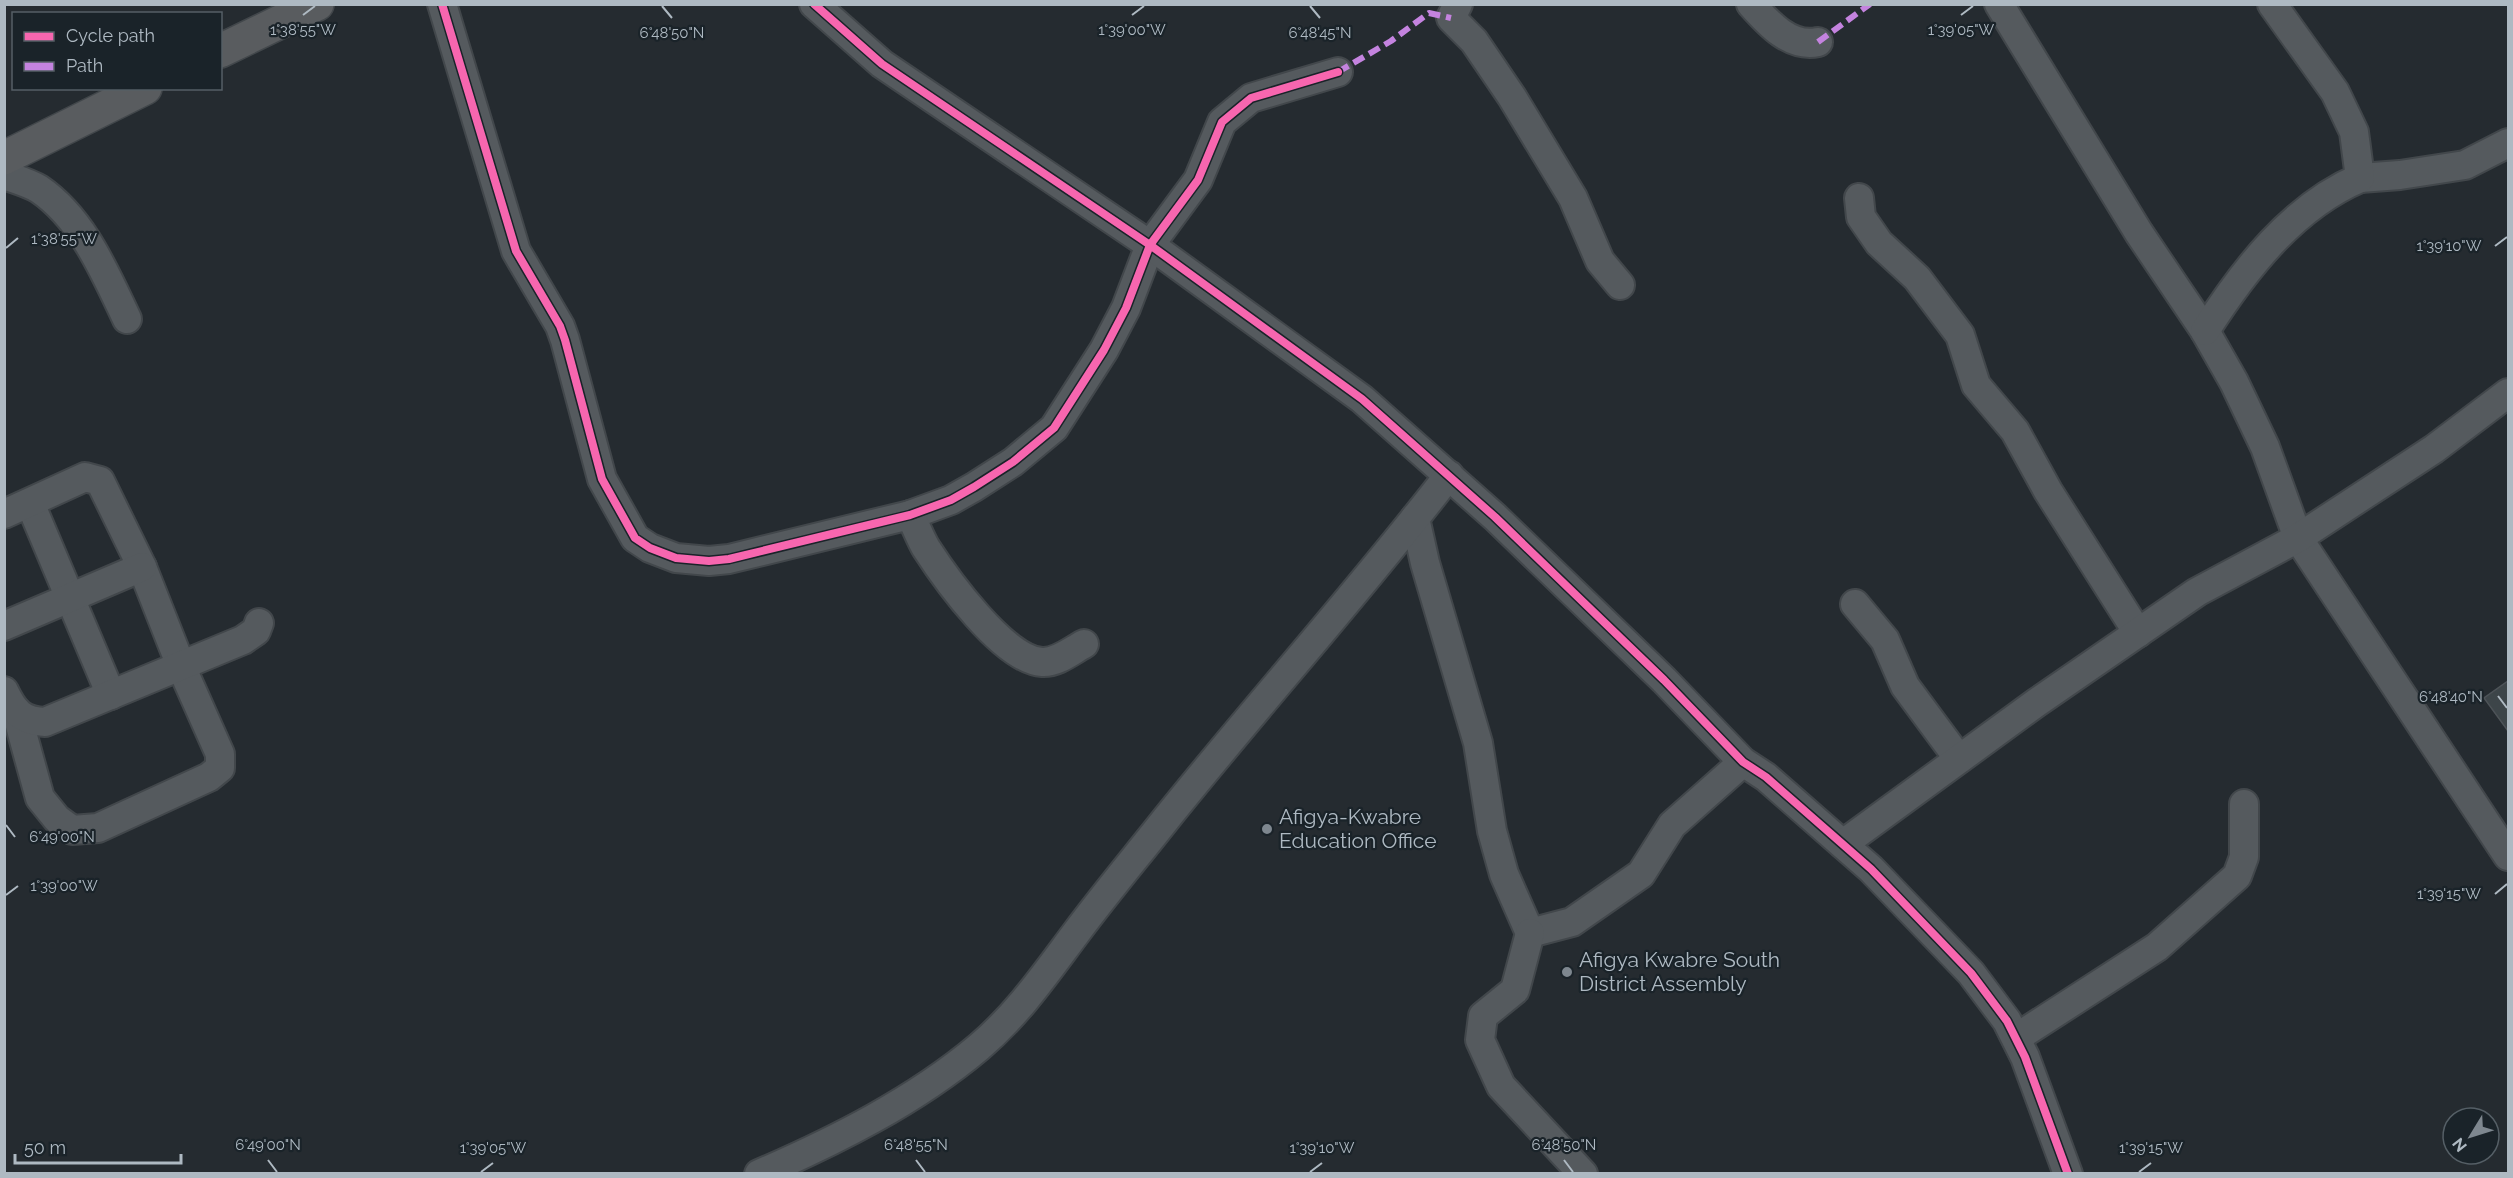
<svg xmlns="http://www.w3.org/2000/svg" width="2513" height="1178" font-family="Raleway,sans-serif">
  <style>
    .building { fill: #3e4448; stroke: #4d5358; stroke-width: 1.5; filter: url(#shadow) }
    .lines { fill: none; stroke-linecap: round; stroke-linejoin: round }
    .minor-casing { stroke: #42474b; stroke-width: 32 }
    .highway-casing { stroke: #42474b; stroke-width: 36 }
    .minor { stroke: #555a5e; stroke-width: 28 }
    .highway { stroke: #595c5f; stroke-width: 33 }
    .quiet { stroke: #c483df; stroke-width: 6; stroke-dasharray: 12 6; stroke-linecap: butt }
    .cycleway-casing { stroke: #1a2329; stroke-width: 11 }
    .cycleway { stroke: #f766af; stroke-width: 8 }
    .ticks { fill: none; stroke: #aeb9c2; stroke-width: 2 }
    .poi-dot { fill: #7e878f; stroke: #1a2329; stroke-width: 2 }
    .labels { text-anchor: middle; stroke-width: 4.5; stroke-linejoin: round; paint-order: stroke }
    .poi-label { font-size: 21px; fill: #aeb9c2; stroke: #1a2329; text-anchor: start }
    .ticks-label { font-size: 15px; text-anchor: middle; fill: #aeb9c2; stroke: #1a2329; stroke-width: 4.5; stroke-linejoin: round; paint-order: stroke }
  </style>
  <defs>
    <filter id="shadow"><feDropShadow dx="6" dy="4" stdDeviation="0" flood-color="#0009"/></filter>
  </defs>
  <rect width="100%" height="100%" fill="#252b30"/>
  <polygon class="building" points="2508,681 2508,731 2484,698"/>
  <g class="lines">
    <defs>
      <g id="minor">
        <polyline points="442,4 516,251 560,326 565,340 602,479 635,538 650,548 676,558 709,561 729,559 910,515 951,500 974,487 1013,462 1054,428 1104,350 1126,308 1150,245 1198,180 1222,122 1251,98 1338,72"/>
        <polyline points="814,4 882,64 1150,245 1362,399 1495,517 1664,680 1743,762 1766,777 1871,869 1971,973 2007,1021 2025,1057 2068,1174"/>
        <polyline points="1458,4 1451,18 1474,41 1512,97 1573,198 1600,261 1620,285"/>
        <path d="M 1751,4 C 1768,23 1790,48 1818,42"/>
        <polyline points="1999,4 2139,233 2205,331 2234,382 2265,447 2298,538 2508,856"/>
        <path d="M 4,175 C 15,179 29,183 39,189 C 83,219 105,273 127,319"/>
        <polyline points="2360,178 2400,175 2465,165 2508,143"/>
        <polyline points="1859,198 1861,217 1879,243 1917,278 1960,335 1976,385 2015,431 2048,491 2138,633"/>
        <path d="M 2205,331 C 2244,270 2292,207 2360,178 L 2354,132 L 2335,92 L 2272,4"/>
        <polyline points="30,503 111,695"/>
        <polyline points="4,514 85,477 100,481 142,567 181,666 220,754 220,768 209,777 98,828 72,830 57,819 40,798 16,711"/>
        <path d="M 910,515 C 916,526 920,538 926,548 C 946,579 1004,660 1042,662 C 1057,663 1071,651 1084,644"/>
        <polyline points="1415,518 1425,563 1478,743 1492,831 1504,874 1530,933 1572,922 1641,874 1672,825 1743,762"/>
        <polyline points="1855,604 1885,640 1905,686 1959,759"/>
        <polyline points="4,626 142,567"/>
        <path d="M 4,691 C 14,712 22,721 45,722 L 243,640 L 256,631 L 259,623"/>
        <polyline points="1843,844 2036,703 2197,592 2298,538 2434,449 2508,393"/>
        <polyline points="1530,933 1515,990 1483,1016 1480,1040 1501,1086 1583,1174"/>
        <polyline points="2016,1038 2157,947 2237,876 2244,857 2244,804"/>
        <path d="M 759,1174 C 835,1141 915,1101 979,1047 C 1018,1014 1046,973 1076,933 C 1105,894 1136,857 1166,819 C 1259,703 1358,593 1449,475"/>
      </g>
      <g id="highway">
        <polyline points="220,51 317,4"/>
        <polyline points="4,158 145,88"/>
      </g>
    </defs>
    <use href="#minor" class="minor-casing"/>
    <use href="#highway" class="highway-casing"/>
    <use href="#minor" class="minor"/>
    <use href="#highway" class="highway"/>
    <g class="quiet">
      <polyline points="1818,42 1870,4"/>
      <polyline points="1338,72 1391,41 1429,13 1451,18"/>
    </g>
    <defs>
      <g id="cycleway">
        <polyline points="442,4 516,251 560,326 565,340 602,479 635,538 650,548 676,558 709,561 729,559 910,515 951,500 974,487 1013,462 1054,428 1104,350 1126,308 1150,245 1198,180 1222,122 1251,98 1338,72"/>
        <polyline points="814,4 882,64 1150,245 1362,399 1495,517 1664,680 1743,762 1766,777 1871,869 1971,973 2007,1021 2025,1057 2068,1174"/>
      </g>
    </defs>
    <use href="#cycleway" class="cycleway-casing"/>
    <use href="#cycleway" class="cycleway"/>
  </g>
  <path class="ticks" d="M 662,6 L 672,18M 1310,6 L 1320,18M 303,15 L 315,6M 1132,15 L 1144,6M 1961,15 L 1973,6M 2495,246 L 2507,237M 6,248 L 18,238M 2498,696 L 2507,708M 6,825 L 15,837M 2495,894 L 2507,884M 6,895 L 18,886M 268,1160 L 277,1172M 916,1160 L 925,1172M 1564,1160 L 1573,1172M 481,1172 L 493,1163M 1310,1172 L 1322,1163M 2139,1172 L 2151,1163"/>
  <g class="poi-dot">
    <circle cx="1267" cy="829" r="6"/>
    <circle cx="1567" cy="972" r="6"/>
  </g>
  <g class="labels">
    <g class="poi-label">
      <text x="1279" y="824">Afigya-Kwabre<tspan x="1279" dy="24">Education Office</tspan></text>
      <text x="1579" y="967">Afigya Kwabre South<tspan x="1579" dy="24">District Assembly</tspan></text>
    </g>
  </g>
  <g class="ticks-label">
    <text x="303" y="35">1°38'55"W</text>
    <text x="1132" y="35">1°39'00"W</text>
    <text x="1961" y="35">1°39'05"W</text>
    <text x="672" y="38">6°48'50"N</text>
    <text x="1320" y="38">6°48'45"N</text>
    <text x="64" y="244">1°38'55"W</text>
    <text x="2449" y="251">1°39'10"W</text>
    <text x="2451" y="702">6°48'40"N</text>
    <text x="62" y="842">6°49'00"N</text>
    <text x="64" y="891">1°39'00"W</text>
    <text x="2449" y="899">1°39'15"W</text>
    <text x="268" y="1150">6°49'00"N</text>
    <text x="916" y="1150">6°48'55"N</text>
    <text x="1564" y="1150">6°48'50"N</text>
    <text x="493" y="1153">1°39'05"W</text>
    <text x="1322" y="1153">1°39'10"W</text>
    <text x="2151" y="1153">1°39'15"W</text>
  </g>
  <rect width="2513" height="1178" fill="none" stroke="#aeb9c2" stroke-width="12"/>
  <rect x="12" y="12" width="210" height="78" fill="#1a2329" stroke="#555f66" stroke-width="1.5"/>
  <rect x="24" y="32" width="30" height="9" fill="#f766af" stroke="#555f66" stroke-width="1.5"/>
  <text x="66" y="42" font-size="18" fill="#aeb9c2">Cycle path</text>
  <rect x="24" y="62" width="30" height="9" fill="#c483df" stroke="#555f66" stroke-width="1.5"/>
  <text x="66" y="72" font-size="18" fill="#aeb9c2">Path</text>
  <g transform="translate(2471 1136) rotate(232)"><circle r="28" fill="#1a2329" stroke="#555f66" stroke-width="1.5"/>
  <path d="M0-4.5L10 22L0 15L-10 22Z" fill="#7e878f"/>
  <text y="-9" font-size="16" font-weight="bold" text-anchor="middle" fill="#aeb9c2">N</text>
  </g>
  <path d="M15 1154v9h166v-9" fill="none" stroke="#aeb9c2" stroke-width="3"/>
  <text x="24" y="1154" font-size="18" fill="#aeb9c2" stroke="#1a2329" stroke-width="4.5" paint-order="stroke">50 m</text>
</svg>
